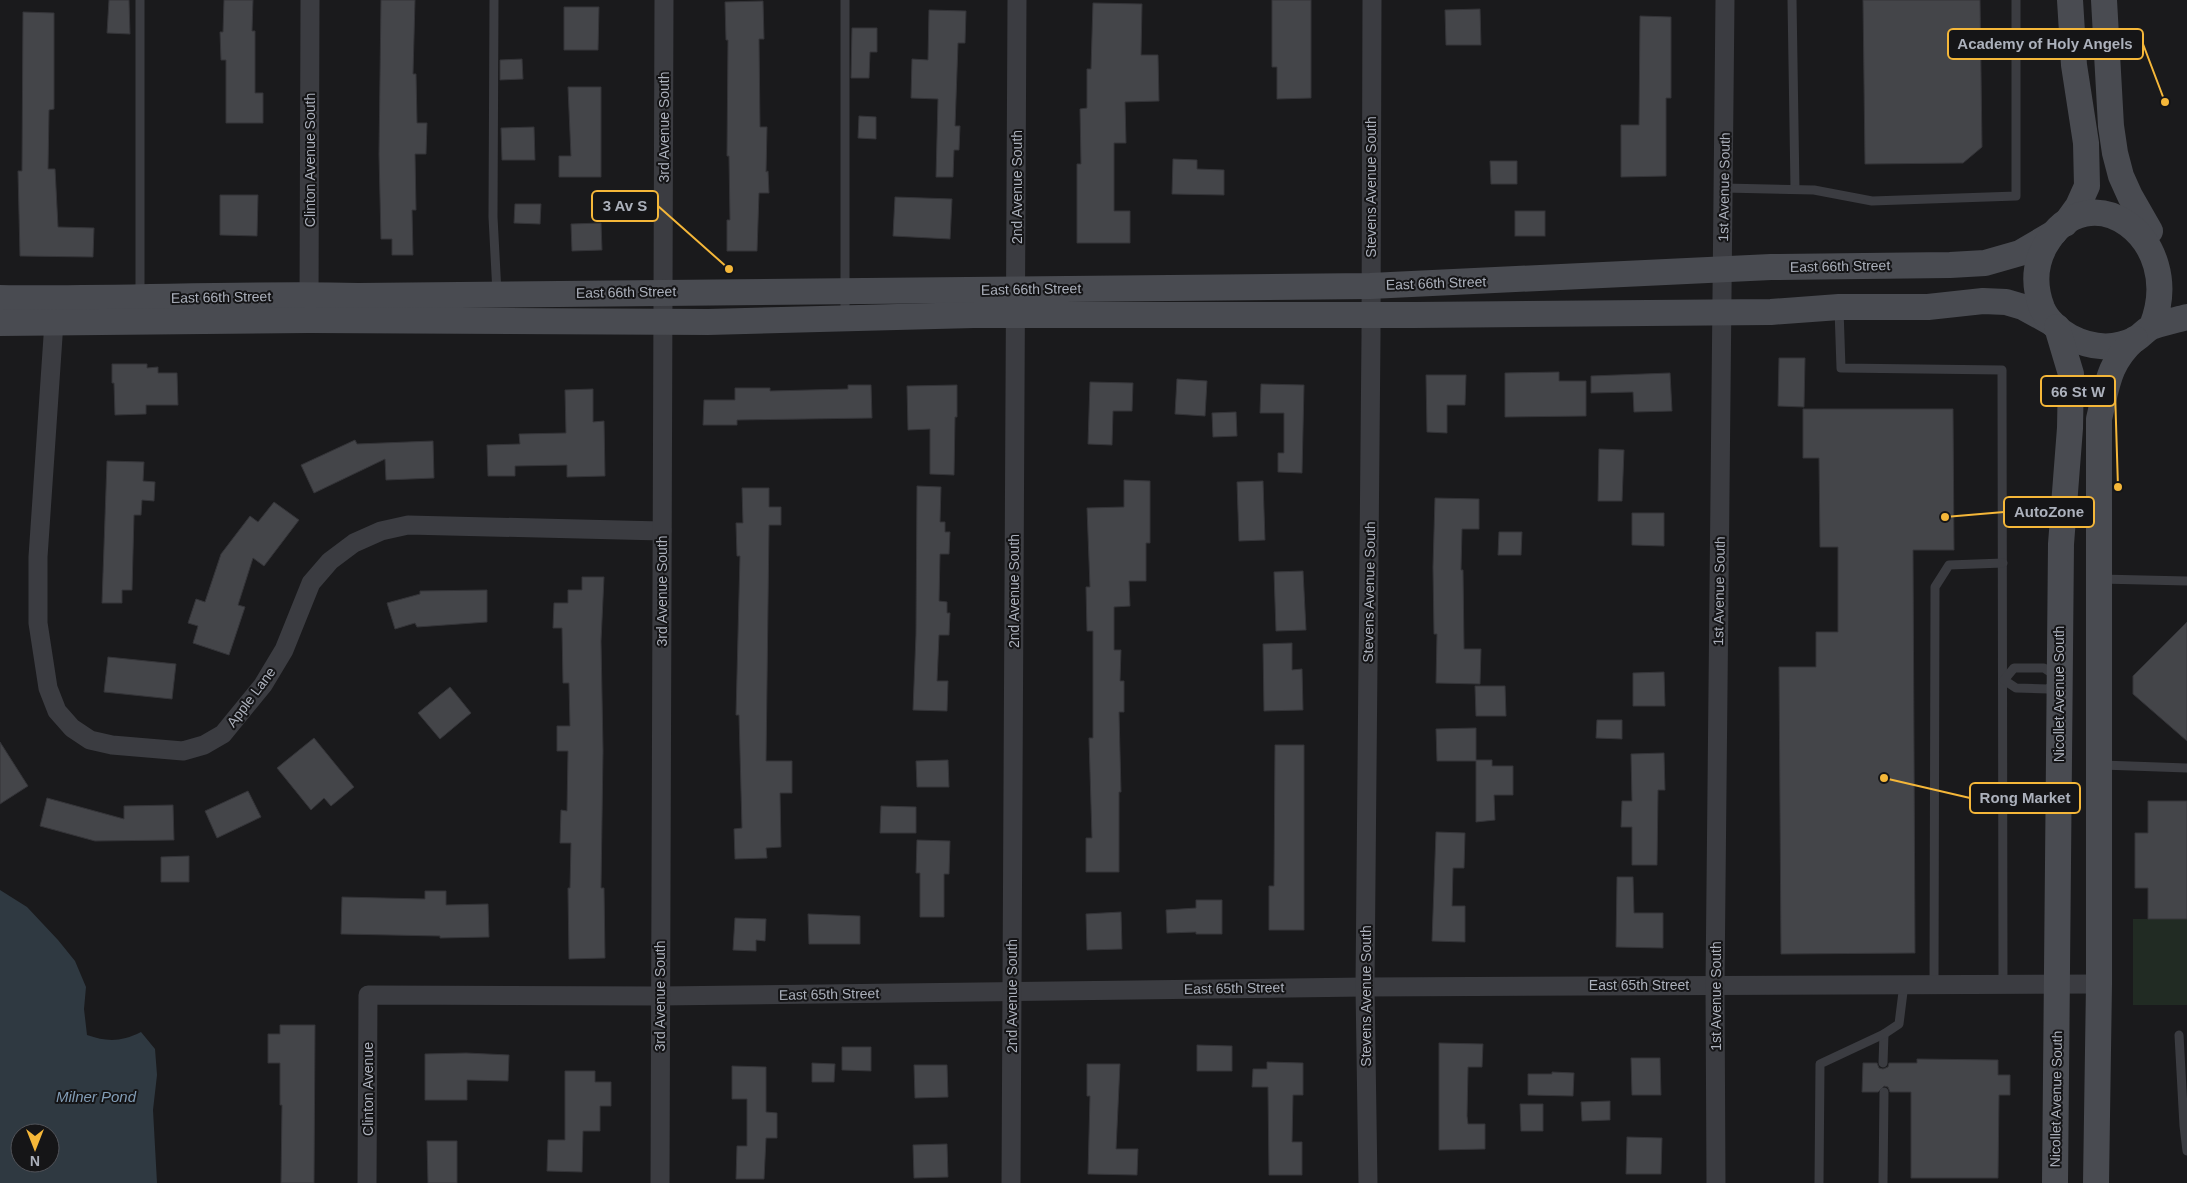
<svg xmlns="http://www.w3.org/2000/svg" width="2187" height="1183" font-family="Arial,sans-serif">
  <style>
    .green { fill: #212b23 }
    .water { fill: #2f3941; fill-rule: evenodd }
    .building { fill: #444549; stroke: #343438 }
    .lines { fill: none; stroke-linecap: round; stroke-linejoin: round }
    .service { stroke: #3b3c41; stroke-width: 9 }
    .minor { stroke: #3b3c41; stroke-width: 19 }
    .secondary { stroke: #494b51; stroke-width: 26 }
    .labels { text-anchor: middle; stroke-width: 4; stroke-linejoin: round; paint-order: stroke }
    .street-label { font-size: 14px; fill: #acb1bc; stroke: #151517 }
    .water-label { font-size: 15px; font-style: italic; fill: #839eb7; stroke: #151517 }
    .leader { fill: none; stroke: #f5b739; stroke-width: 2 }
    .callout-dot { fill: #f5b739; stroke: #151517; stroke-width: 2 }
    .callout { fill: #151517; stroke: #f5b739; stroke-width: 2 }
    .callout-label { font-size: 15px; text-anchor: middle; font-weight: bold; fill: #acb1bc }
  </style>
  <rect width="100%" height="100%" fill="#1a1a1c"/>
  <rect class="green" x="2133" y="919" width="54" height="86"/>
  <path class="water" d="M 0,890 L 27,907 L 58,940 L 75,961 L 86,987 L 84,1009 L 87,1035 C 107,1042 121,1042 141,1032 L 155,1049 L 157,1075 L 153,1110 L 157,1183 L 0,1183 ZM 20,1133 L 50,1133 L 50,1163 L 20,1163 Z"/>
  <g class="building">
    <polygon points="109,0 129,0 130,34 107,33"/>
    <polygon points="224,0 253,0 252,31 255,31 255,93 263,93 263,123 226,123 226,60 221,60 220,32 223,32"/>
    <polygon points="381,0 415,0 413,74 416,74 417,123 427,123 426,154 415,154 416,210 412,210 413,255 392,255 392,239 381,239 379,154"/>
    <polygon points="1272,0 1311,0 1311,98 1277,99 1277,67 1272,67"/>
    <polygon points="1863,0 1980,0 1982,147 1963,163 1865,164"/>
    <polygon points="763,1 764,39 759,39 760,127 767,127 766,172 768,171 769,193 759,193 757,251 727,251 727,220 730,220 729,156 727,156 728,40 726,40 725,2"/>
    <polygon points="1093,3 1142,4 1141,55 1158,55 1159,101 1125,102 1126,143 1114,143 1114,211 1130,211 1130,243 1077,243 1077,164 1081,164 1080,109 1087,108 1087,69 1091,69"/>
    <polygon points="564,7 599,7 598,50 564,50"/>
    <polygon points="1480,9 1481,45 1446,45 1445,10"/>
    <polygon points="929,10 966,11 965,43 958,43 955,126 960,126 959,150 954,150 953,177 936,177 938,99 911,98 912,59 928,60"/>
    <polygon points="23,12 54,13 54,109 49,110 48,169 55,169 58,227 94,228 93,257 20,256 18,171 22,171"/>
    <polygon points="1640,16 1671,17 1671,98 1666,98 1666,176 1621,177 1621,125 1639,125"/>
    <polygon points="852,28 877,28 877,52 870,52 869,78 851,78"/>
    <polygon points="522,59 523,79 500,80 500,60"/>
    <polygon points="568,87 601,87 601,177 559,177 559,156 571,156"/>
    <polygon points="859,116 876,117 876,139 858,138"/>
    <polygon points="534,127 535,160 502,160 501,128"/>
    <polygon points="1173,159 1197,160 1197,169 1224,170 1224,195 1172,194"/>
    <polygon points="1490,161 1517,161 1517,184 1491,184"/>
    <polygon points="220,195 258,195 257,236 220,235"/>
    <polygon points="895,197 952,199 950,239 893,236"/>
    <polygon points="515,204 541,204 540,224 514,223"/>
    <rect x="1515" y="211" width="30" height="25"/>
    <polygon points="601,223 602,250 572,251 571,224"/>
    <polygon points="1779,358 1805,358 1804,407 1778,406"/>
    <polygon points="112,364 147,364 147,368 158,367 158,373 177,373 178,405 146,405 146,414 115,415 114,383 112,383"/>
    <polygon points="1559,372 1559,381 1586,381 1586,416 1505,417 1505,373"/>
    <polygon points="1670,373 1672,411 1634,412 1633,392 1591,393 1591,376"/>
    <polygon points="1426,375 1466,375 1465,405 1447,405 1447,433 1427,432"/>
    <polygon points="1177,379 1207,381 1205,416 1175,414"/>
    <polygon points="1090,382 1133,383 1132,411 1113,411 1112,445 1088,444"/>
    <polygon points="1261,384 1304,385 1302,473 1278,472 1278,453 1284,453 1284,413 1260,413"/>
    <polygon points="848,385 871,385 872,418 737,420 737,425 703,425 704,400 735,400 735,388 770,388 770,391 848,389"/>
    <polygon points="957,385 957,417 955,417 954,475 930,474 930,429 908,430 907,386"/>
    <polygon points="593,389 593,422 604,421 605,476 567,477 567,465 515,466 515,476 488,476 487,445 520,444 519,434 566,433 565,390"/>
    <polygon points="1803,409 1953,409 1954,550 1913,550 1915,953 1781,954 1779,667 1816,667 1816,632 1838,632 1838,547 1820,547 1819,458 1803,458"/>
    <polygon points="1236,412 1237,436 1213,437 1212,413"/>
    <polygon points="355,440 357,444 433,441 434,478 386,480 385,459 314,493 301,465"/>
    <polygon points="1599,449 1624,450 1622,501 1598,501"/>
    <polygon points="107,461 144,462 143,481 155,482 154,501 142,500 141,515 134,515 132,590 122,590 122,603 102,603"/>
    <polygon points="1124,480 1150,481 1150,543 1146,543 1146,581 1129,581 1130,606 1114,607 1114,650 1121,650 1120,681 1124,681 1124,712 1119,712 1121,792 1119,792 1119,872 1086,872 1086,838 1092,838 1089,738 1093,738 1093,631 1087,631 1086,587 1090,587 1087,508 1124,507"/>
    <polygon points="1263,481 1265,540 1239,541 1237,482"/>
    <polygon points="917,486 941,487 940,522 945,522 945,532 950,532 949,554 940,554 939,601 947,602 947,613 950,613 949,635 939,635 937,681 948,681 947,711 913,710 916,635"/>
    <polygon points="742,488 769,488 769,507 781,507 781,525 769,525 766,761 792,761 792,793 780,793 781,847 766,848 767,858 735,859 734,829 742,828 739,715 736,715 740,556 737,556 736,523 743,523"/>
    <polygon points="1435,498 1479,499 1479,529 1462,529 1461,570 1463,570 1464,649 1481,649 1480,684 1436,683 1437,634 1434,634 1433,567"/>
    <polygon points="274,502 299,520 264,566 253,558 238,605 245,607 229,655 193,643 198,626 188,623 196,599 205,602 221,554 250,516 258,522"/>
    <polygon points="1632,513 1664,513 1664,546 1632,545"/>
    <polygon points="1499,532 1522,532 1521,555 1498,555"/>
    <polygon points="1303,571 1306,630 1276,631 1274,572"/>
    <polygon points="582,577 604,577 601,641 603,751 601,888 604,888 605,958 569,959 568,888 570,888 571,843 560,843 561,810 567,811 568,751 557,751 557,726 570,726 569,683 563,683 562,628 553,628 554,603 568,603 568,590 582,590"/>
    <polygon points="487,590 487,622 417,627 415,623 395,629 387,603 420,594 420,591"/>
    <polygon points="2187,622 2187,741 2133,694 2133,676"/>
    <polygon points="1292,643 1292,670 1302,669 1303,710 1264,711 1263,644"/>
    <polygon points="108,657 176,664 172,699 104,692"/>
    <polygon points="1664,672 1665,706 1633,706 1633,673"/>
    <polygon points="1475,686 1505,686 1506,716 1476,716"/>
    <polygon points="450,687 471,713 440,739 418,713"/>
    <polygon points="1597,720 1622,720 1622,739 1596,738"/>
    <polygon points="1476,728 1476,760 1492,760 1492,766 1513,766 1513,795 1494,795 1495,820 1476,822 1476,761 1437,761 1436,729"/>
    <polygon points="314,738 354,787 331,806 324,798 311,810 277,768"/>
    <polygon points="0,742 28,786 0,804"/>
    <polygon points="1275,745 1304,745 1304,930 1269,930 1269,886 1274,886"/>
    <polygon points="1664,753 1665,790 1658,790 1657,865 1632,865 1632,827 1621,827 1622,801 1632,801 1631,754"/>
    <polygon points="948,760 949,787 917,787 916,761"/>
    <polygon points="248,791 261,817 217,838 205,811"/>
    <polygon points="47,798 124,819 124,806 173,805 174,840 95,841 40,826"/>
    <polygon points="2148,801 2187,801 2187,919 2148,919 2148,888 2135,888 2135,833 2148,833"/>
    <polygon points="881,806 916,807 916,833 880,833"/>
    <polygon points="1436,832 1465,833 1464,868 1453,868 1452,906 1465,906 1465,942 1432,941"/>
    <polygon points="917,840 950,841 949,874 944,874 944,917 920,917 920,873 916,873"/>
    <polygon points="189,856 189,882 161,882 161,857"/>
    <polygon points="1617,877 1633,877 1634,913 1663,913 1663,948 1616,947"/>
    <polygon points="425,891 446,891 446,905 488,904 489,937 440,938 440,936 341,934 342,897 425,899"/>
    <polygon points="1196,900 1222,900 1222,934 1196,934 1196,932 1167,933 1166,910 1196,908"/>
    <polygon points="1121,912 1122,949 1087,950 1086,914"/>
    <polygon points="808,914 860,916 860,944 809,944"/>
    <polygon points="735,918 766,919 765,941 756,940 756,951 733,950"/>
    <polygon points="280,1025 315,1025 314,1183 281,1183 282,1105 280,1105 280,1063 268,1063 268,1034 280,1034"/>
    <polygon points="1439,1043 1483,1044 1482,1067 1468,1067 1467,1116 1468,1124 1485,1124 1485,1149 1439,1150"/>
    <polygon points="1197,1045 1232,1046 1232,1071 1197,1071"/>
    <polygon points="842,1047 871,1047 871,1071 842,1070"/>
    <polygon points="466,1053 509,1055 508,1081 467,1080 467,1100 425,1100 425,1054"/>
    <polygon points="1631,1058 1660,1058 1661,1095 1632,1095"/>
    <polygon points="1917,1059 1998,1060 1998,1075 2010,1075 2010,1095 1999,1095 1998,1178 1911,1178 1911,1092 1890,1092 1888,1087 1884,1086 1878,1092 1862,1092 1863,1063 1877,1063 1879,1068 1883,1069 1888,1067 1889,1063 1917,1063"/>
    <polygon points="1267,1062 1303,1063 1303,1095 1293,1095 1292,1142 1302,1142 1302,1175 1269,1175 1268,1087 1252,1087 1253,1069 1267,1069"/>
    <polygon points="812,1063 835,1064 834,1082 812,1082"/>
    <polygon points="1087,1064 1120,1064 1116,1149 1138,1149 1137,1175 1088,1174 1090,1096 1087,1096"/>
    <polygon points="914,1065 947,1065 948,1097 915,1098"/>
    <polygon points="732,1066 766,1067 766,1112 777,1113 777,1138 766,1138 764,1179 736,1179 737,1146 747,1146 747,1099 732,1099"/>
    <polygon points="565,1071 595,1071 595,1082 611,1082 611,1106 600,1106 600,1131 583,1131 582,1172 547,1171 548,1140 565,1140"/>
    <polygon points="1552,1072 1574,1073 1573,1096 1528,1095 1528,1074 1552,1074"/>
    <polygon points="1610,1101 1610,1120 1582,1121 1581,1102"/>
    <polygon points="1520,1104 1543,1104 1543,1131 1521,1131"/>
    <polygon points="1627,1137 1662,1138 1661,1174 1626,1174"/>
    <polygon points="427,1141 457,1141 457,1183 428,1183"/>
    <polygon points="947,1144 948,1177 914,1178 913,1145"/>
  </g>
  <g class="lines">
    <g class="service">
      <polyline points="494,0 493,217 497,293"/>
      <polyline points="1792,0 1795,189"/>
      <polyline points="1724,188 1814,190 1872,201 2016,196 2016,0"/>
      <polyline points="140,295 140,0"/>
      <polyline points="1839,309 1841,368 2002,370 2003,984"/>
      <polyline points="845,317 845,0"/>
      <polyline points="2100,579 2187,581"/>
      <polygon points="2014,668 2044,668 2059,678 2048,689 2016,688 2004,680"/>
      <polyline points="2102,765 2187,768"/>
      <polyline points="1934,984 1935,587 1949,565 2003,563"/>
      <polyline points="2179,1035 2184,1126 2187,1151"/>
      <polyline points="1883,1063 1884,1034"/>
      <polyline points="1819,1183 1820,1064 1884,1034 1899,1024 1904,984"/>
      <polyline points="1883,1183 1884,1092"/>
    </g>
    <g class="minor">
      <polyline points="309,306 310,0"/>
      <polyline points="54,322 38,557 38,623 48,688 57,711 72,728 90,740 112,745 183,751 204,745 223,734 263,685 284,650 311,583 330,561 354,543 381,531 408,525 662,531"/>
      <polyline points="367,1183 368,995 660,996 1365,987 2099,984"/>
      <polyline points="660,1183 664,0"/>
      <polyline points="1011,1183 1017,0"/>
      <polyline points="1368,1183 1365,987 1371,336 1372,0"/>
      <polyline points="1716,1183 1715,985 1725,0"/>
    </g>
    <g class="secondary">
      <polyline points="2104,0 2111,126 2115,153 2121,176 2130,196 2150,231"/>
      <polyline points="2065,224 2078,206 2087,186 2086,143 2074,65 2070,0"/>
      <path d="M 0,298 C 119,300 239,293 358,296 L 1370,286 L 1771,267 L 1950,265 L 1985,263 L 2020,253 L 2054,233"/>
      <polyline points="0,323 309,320 708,322 974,315 1415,315 1771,312 1839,307 1928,307 1983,301 2006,302 2023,307 2052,323"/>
      <path d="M 2152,326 C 2187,238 2088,169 2045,246 C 2034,266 2034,287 2042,308 C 2047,320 2059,331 2070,337 C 2091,348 2114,350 2136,339 C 2142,335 2147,328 2154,326 C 2165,322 2176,320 2187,317"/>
      <polyline points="2055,1183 2061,544 2070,428 2071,374 2057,327"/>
      <path d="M 2096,1183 L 2099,984 L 2099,419 C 2107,386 2108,363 2135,339"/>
    </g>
  </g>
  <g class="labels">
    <g class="street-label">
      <text transform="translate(664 127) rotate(-90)" y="5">3rd Avenue South</text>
      <text transform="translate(310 160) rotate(-90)" y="5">Clinton Avenue South</text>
      <text transform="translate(1017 187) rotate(-90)" y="5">2nd Avenue South</text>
      <text transform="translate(1371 187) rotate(-90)" y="5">Stevens Avenue South</text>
      <text transform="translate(1724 187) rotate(-89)" y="5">1st Avenue South</text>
      <text transform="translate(1840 266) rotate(-1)" y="5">East 66th Street</text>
      <text transform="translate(1436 283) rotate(-2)" y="5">East 66th Street</text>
      <text transform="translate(1031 289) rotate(-1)" y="5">East 66th Street</text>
      <text transform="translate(626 292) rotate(-1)" y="5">East 66th Street</text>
      <text transform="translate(221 297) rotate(-1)" y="5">East 66th Street</text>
      <text transform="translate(662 591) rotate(-90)" y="5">3rd Avenue South</text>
      <text transform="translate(1014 591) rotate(-90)" y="5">2nd Avenue South</text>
      <text transform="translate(1719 591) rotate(-89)" y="5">1st Avenue South</text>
      <text transform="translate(1369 592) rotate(-89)" y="5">Stevens Avenue South</text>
      <text transform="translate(2059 694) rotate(-90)" y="5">Nicollet Avenue South</text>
      <text transform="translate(251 697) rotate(-53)" y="5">Apple Lane</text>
      <text x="1639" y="990">East 65th Street</text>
      <text transform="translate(1234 988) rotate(-1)" y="5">East 65th Street</text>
      <text transform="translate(829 994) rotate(-1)" y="5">East 65th Street</text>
      <text transform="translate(660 996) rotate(-90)" y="5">3rd Avenue South</text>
      <text transform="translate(1012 996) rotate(-90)" y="5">2nd Avenue South</text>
      <text transform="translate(1366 996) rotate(-90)" y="5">Stevens Avenue South</text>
      <text transform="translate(1716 996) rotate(-90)" y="5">1st Avenue South</text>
      <text transform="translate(368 1089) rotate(-90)" y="5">Clinton Avenue</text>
      <text transform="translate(2056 1099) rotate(-89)" y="5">Nicollet Avenue South</text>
    </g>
    <g class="water-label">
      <text x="96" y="1102">Milner Pond</text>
    </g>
  </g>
  <path class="leader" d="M2165 102L2143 44M729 269L658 206M2118 487L2115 391M1945 517L2004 512M1884 778L1970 798"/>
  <g class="callout-dot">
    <circle cx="2165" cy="102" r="5"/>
    <circle cx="729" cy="269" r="5"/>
    <circle cx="2118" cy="487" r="5"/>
    <circle cx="1945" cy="517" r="5"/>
    <circle cx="1884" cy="778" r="5"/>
  </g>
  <g class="callout">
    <rect x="1948" y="29" width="195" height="30" rx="5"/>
    <rect x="592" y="191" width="66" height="30" rx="5"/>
    <rect x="2041" y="376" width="74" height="30" rx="5"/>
    <rect x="2004" y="497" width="90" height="30" rx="5"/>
    <rect x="1970" y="783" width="110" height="30" rx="5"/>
  </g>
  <g class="callout-label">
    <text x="2045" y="49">Academy of Holy Angels</text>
    <text x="625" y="211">3 Av S</text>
    <text x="2078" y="397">66 St W</text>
    <text x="2049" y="517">AutoZone</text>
    <text x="2025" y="803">Rong Market</text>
  </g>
  <g transform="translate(35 1148) rotate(180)"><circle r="24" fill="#151517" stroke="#515359"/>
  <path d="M0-4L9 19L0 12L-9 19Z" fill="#f5b739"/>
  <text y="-8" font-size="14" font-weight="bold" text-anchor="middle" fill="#acb1bc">N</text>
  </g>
</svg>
